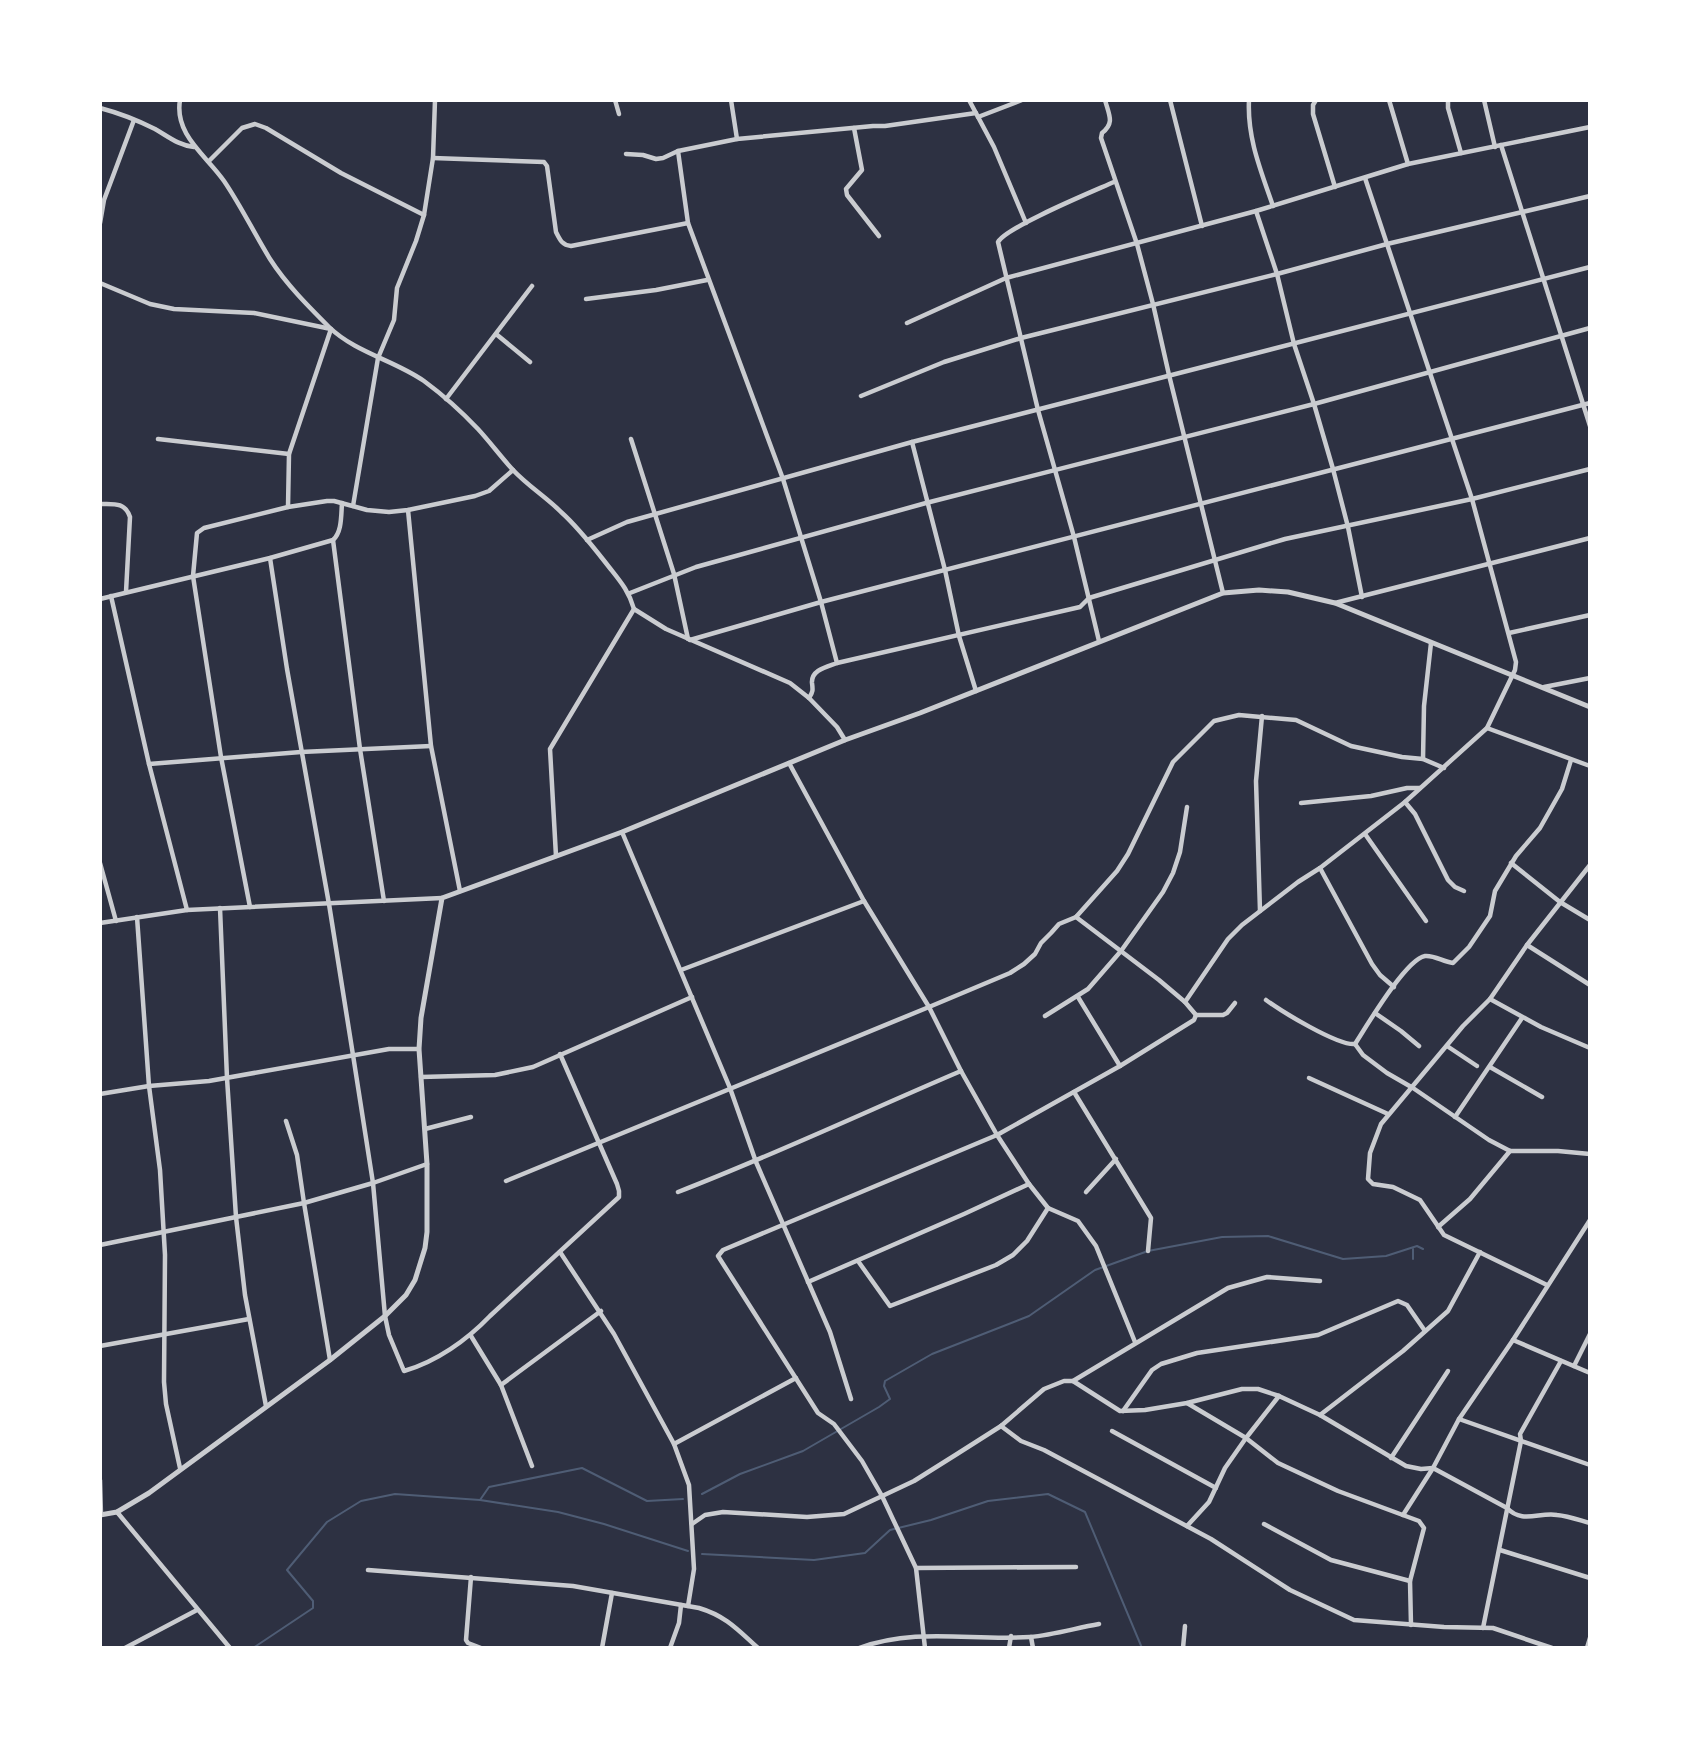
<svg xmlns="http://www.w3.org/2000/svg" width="1690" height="1748" font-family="'Fira Sans',sans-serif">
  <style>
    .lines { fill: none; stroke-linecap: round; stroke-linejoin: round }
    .stream { stroke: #4f5d75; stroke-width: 2 }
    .minor { stroke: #caccd0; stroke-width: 4.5 }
    .tertiary { stroke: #caccd0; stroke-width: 5 }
  </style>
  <rect width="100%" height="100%" fill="#2d3142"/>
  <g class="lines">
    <g class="stream">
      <polyline points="1413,1259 1413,1249"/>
      <polyline points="702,1494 740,1474 803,1451 879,1407 890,1399 884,1386 885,1381 932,1354 1029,1316 1095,1270 1148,1251 1222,1237 1268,1236 1343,1259 1386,1256 1417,1246 1423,1249"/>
      <polyline points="480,1500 558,1512 604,1524 688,1551"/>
      <polyline points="702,1554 814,1560 865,1553 890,1530 931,1520 988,1501 1048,1494 1085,1512 1142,1648"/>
      <polyline points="253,1648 313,1608 313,1601 287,1570 327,1522 361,1501 395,1494 480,1500 489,1487 582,1468 647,1501 683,1499"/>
    </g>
    <g class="minor">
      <path d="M 180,100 C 174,135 207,156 224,181 C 241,206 254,233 270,259 C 286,284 308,306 329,327 C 356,353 394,360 424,381 C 443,395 461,411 478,429 C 490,442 501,457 513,470 C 528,486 546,497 561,512 C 579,528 594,548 609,567 C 620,581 629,591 634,609 L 666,629 L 790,683 L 809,698 L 837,727 L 845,740"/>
      <polyline points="615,100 619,114"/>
      <polyline points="731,100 737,139"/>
      <polyline points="969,100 994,147 1026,223"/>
      <path d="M 1105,100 C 1109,115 1115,123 1102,133 L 1101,138 L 1137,244 L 1153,304 L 1169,375 L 1223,593"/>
      <polyline points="1170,100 1202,226"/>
      <path d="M 1249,100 C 1247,138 1261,171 1273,206"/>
      <polyline points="1316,100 1313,105 1313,114 1335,187"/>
      <polyline points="1389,100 1408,164"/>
      <polyline points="1448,100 1448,108 1461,153"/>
      <polyline points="1484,100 1495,147"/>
      <path d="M 100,108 C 119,113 137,120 155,129 C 169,137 178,145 194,147"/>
      <polyline points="978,117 1022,100"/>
      <polyline points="854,128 862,170 846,189 847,195 879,236"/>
      <polyline points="1501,145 1590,426"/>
      <polyline points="678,151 688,223"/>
      <polyline points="626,154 643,155 656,159 663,158 678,151 737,139 873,126 885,126 976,113"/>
      <path d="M 433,158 L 544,162 L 547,166 L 556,232 C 560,240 562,245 571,246 L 688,223 L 783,479 L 821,602 L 837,663"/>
      <polyline points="209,161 242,128 255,124 266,128 341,173 424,215"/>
      <polyline points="1256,211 1277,274 1294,344 1314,404 1333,469 1348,527 1362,597"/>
      <polyline points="100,223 104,200 134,120"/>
      <polyline points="100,283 150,304 174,309 254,313 331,329 289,454 288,507"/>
      <polyline points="586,299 656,290 707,280"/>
      <polyline points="907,323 1006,278 1256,211 1408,164 1590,127"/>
      <polyline points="496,334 530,362"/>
      <polyline points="861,396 944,362 1021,338 1277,274 1387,244 1590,196"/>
      <polyline points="446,399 532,286"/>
      <polyline points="158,439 289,454"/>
      <polyline points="631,439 674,574 688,639"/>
      <polyline points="912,442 945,570 959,636 976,691"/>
      <path d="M 100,504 C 114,504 125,502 130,517 L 126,592"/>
      <polyline points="353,506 378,358 394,320 397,288 416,241 424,215 433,158 435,100"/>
      <polyline points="408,510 431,746 460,891"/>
      <polyline points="333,540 360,749 384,901"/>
      <polyline points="587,540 627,522 912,442 1590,267"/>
      <path d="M 270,558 L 287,669 L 329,904 L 353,1055 L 373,1183 L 385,1316 L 389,1335 L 404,1371 C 436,1362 467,1340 490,1316 L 619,1197 L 619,1191 L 617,1184 L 560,1054"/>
      <polyline points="630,593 696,567 926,503 1314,404 1590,328"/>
      <polyline points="111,596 149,764 187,910"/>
      <path d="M 100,599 L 270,558 L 333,540 C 342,532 341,516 342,503"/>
      <polyline points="1335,603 1590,538"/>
      <polyline points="1509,633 1590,615"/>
      <polyline points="690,640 821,602 1590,403"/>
      <path d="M 1099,641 L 1074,537 L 1038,410 L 998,242 C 1006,227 1094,191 1114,182"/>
      <polyline points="1544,687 1590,678"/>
      <path d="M 809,698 C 813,692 813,690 812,683 C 811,670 826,667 837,663 L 1080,607 L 1089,598 L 1285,539 L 1472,499 L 1590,469"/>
      <polyline points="1487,728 1590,766"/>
      <polyline points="1423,759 1424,706 1431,643"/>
      <polyline points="789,763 864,901 929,1007 961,1071 997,1135 1029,1184 1048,1208 1078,1221 1096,1246 1135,1342"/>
      <polyline points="149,764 301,752 431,746"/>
      <polyline points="1405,802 1415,814 1448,880 1455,887 1464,891"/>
      <polyline points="1301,803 1371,796 1407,788 1420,788"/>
      <polyline points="622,832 730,1088 756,1162 830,1332 851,1399"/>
      <polyline points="1365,834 1426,921"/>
      <polyline points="556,856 550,749 634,609"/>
      <polyline points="100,863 116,921"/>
      <polyline points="1511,863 1560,902 1590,920"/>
      <polyline points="1320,868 1372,964 1380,975 1394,987"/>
      <polyline points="250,907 221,757 193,576 197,533 204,528 288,507 327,501 334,501 367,510 389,512 408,510 475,496 489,491 513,470"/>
      <polyline points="220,908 227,1078 236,1217 304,1203 297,1155 286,1121"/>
      <polyline points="1260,911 1256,781 1262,716"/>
      <polyline points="137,917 149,1086 160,1170 165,1255 164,1382 166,1404 180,1468"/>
      <polyline points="1076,917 1159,980 1185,1002 1196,1015"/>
      <polyline points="100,923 187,910 442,898"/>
      <polyline points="1527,945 1590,985"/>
      <polyline points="681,970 864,901"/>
      <polyline points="1078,997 1120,1066"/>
      <polyline points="1490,999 1541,1027 1590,1048"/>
      <path d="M 1266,1000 C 1281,1011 1338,1046 1355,1044"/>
      <polyline points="1185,1002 1228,939 1242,925 1298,882 1320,868 1405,802 1487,728 1515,670 1516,662 1472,499 1365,178"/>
      <polyline points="1375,1013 1401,1031 1419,1046"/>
      <polyline points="1196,1015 1223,1015 1227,1013 1235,1003"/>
      <polyline points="1045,1016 1088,989 1121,951 1163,892 1173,873 1180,852 1187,807"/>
      <path d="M 1355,1044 C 1366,1027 1406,959 1425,956 C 1435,955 1443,962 1453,963 L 1469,947 L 1490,916 L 1495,891 L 1516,856 L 1540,828 L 1562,789 L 1571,760"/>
      <polyline points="1355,1044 1363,1055 1387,1073 1413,1088 1489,1140 1510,1151 1558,1151 1590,1154"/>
      <polyline points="1447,1046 1477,1066"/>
      <polyline points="1490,1067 1542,1097"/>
      <polyline points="421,1077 495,1075 533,1067 692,997"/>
      <polyline points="1309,1078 1388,1114"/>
      <polyline points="1074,1092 1151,1218 1148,1251"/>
      <polyline points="100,1094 149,1086 209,1081 389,1049 419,1049"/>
      <polyline points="1455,1117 1522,1018"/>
      <polyline points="425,1129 471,1117"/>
      <polyline points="506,1181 929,1007 1010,973 1024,964 1035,954 1041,943 1051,933 1059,924 1076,917 1117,871 1128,854 1173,762 1214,721 1239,715 1296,720 1351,746 1402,757 1423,759 1444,768"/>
      <path d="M 678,1192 C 774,1155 867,1111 961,1071"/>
      <polyline points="1086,1192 1116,1159"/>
      <polyline points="1438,1227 1470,1199 1510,1151"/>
      <polyline points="100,1245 236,1217 245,1295 266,1406"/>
      <polyline points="560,1252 614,1334 674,1444 689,1485 694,1569 688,1606"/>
      <polyline points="858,1261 890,1306 996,1265 1013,1255 1027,1241 1048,1208"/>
      <polyline points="808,1282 964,1214 1029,1184"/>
      <polyline points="1547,1285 1444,1235 1420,1200 1393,1187 1373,1184 1368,1179 1370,1153 1381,1124 1463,1026 1490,999 1527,945 1590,865"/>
      <polyline points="471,1336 501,1385 532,1466"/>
      <polyline points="1513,1340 1590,1373"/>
      <polyline points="100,1346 249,1319"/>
      <polyline points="330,1360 304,1203 373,1183 427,1164"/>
      <polyline points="1574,1366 1590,1334"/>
      <path d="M 1073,1381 L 1120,1411 L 1145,1410 L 1187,1403 L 1242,1389 L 1258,1389 L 1279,1396 L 1320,1415 L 1406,1466 L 1421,1469 L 1433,1468 L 1507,1508 C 1522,1524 1539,1512 1557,1515 C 1568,1516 1579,1520 1590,1523"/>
      <polyline points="501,1385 601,1311"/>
      <polyline points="1187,1403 1246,1438 1278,1463 1338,1491 1419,1521 1424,1528 1410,1581 1411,1625"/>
      <polyline points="1123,1411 1152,1370 1161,1364 1197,1353 1318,1335 1398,1301 1407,1305 1425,1331"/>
      <polyline points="1320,1415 1403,1351 1448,1311 1480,1252"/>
      <polyline points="1459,1419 1590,1465"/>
      <polyline points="1001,1426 1021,1441 1044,1450 1211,1539 1290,1590 1354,1620 1444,1627 1493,1628 1552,1648"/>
      <polyline points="1112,1431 1216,1488"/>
      <polyline points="674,1444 796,1378"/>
      <polyline points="1391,1458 1448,1371"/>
      <polyline points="100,1480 101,1515"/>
      <polyline points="117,1512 230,1648"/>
      <polyline points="1403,1515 1433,1468 1459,1419 1513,1340 1590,1220"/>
      <polyline points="692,1524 705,1515 723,1512 807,1517 844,1514 914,1481 957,1454 1001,1426 1044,1389 1064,1381 1073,1381 1228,1288 1267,1277 1320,1281"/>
      <polyline points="1264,1524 1331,1560 1410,1581"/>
      <polyline points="1187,1526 1209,1502 1225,1468 1246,1438 1279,1396"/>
      <polyline points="1500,1550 1590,1578"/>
      <polyline points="916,1568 1076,1567"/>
      <path d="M 368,1570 L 573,1586 L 699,1608 C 726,1616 738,1630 758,1648"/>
      <polyline points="471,1577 466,1640 468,1643 481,1648"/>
      <polyline points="1483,1628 1521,1441 1520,1434 1561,1361"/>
      <polyline points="1031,1637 1033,1648"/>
      <polyline points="125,1648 197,1610"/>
      <polyline points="602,1648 612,1593"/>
      <polyline points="670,1648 679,1623 681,1605"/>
      <path d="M 859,1648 C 917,1627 971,1641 1030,1637 C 1053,1635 1076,1628 1099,1624"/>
      <polyline points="925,1648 916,1568 882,1496 862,1461 834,1424 818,1413 718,1256 723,1250 997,1135 1120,1066 1194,1020 1196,1015"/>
      <polyline points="1009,1648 1011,1636"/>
      <polyline points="1183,1648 1185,1626"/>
      <polyline points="1587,1648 1590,1638"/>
    </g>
    <polyline class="tertiary" points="100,1515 117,1512 149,1493 330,1360 385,1316 406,1295 415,1280 425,1248 427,1232 427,1164 419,1049 421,1018 442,898 622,832 845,740 920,713 1223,593 1259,590 1288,592 1335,603 1590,707"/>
  </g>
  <rect width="1690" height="1748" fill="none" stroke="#ffffff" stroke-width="204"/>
</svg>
